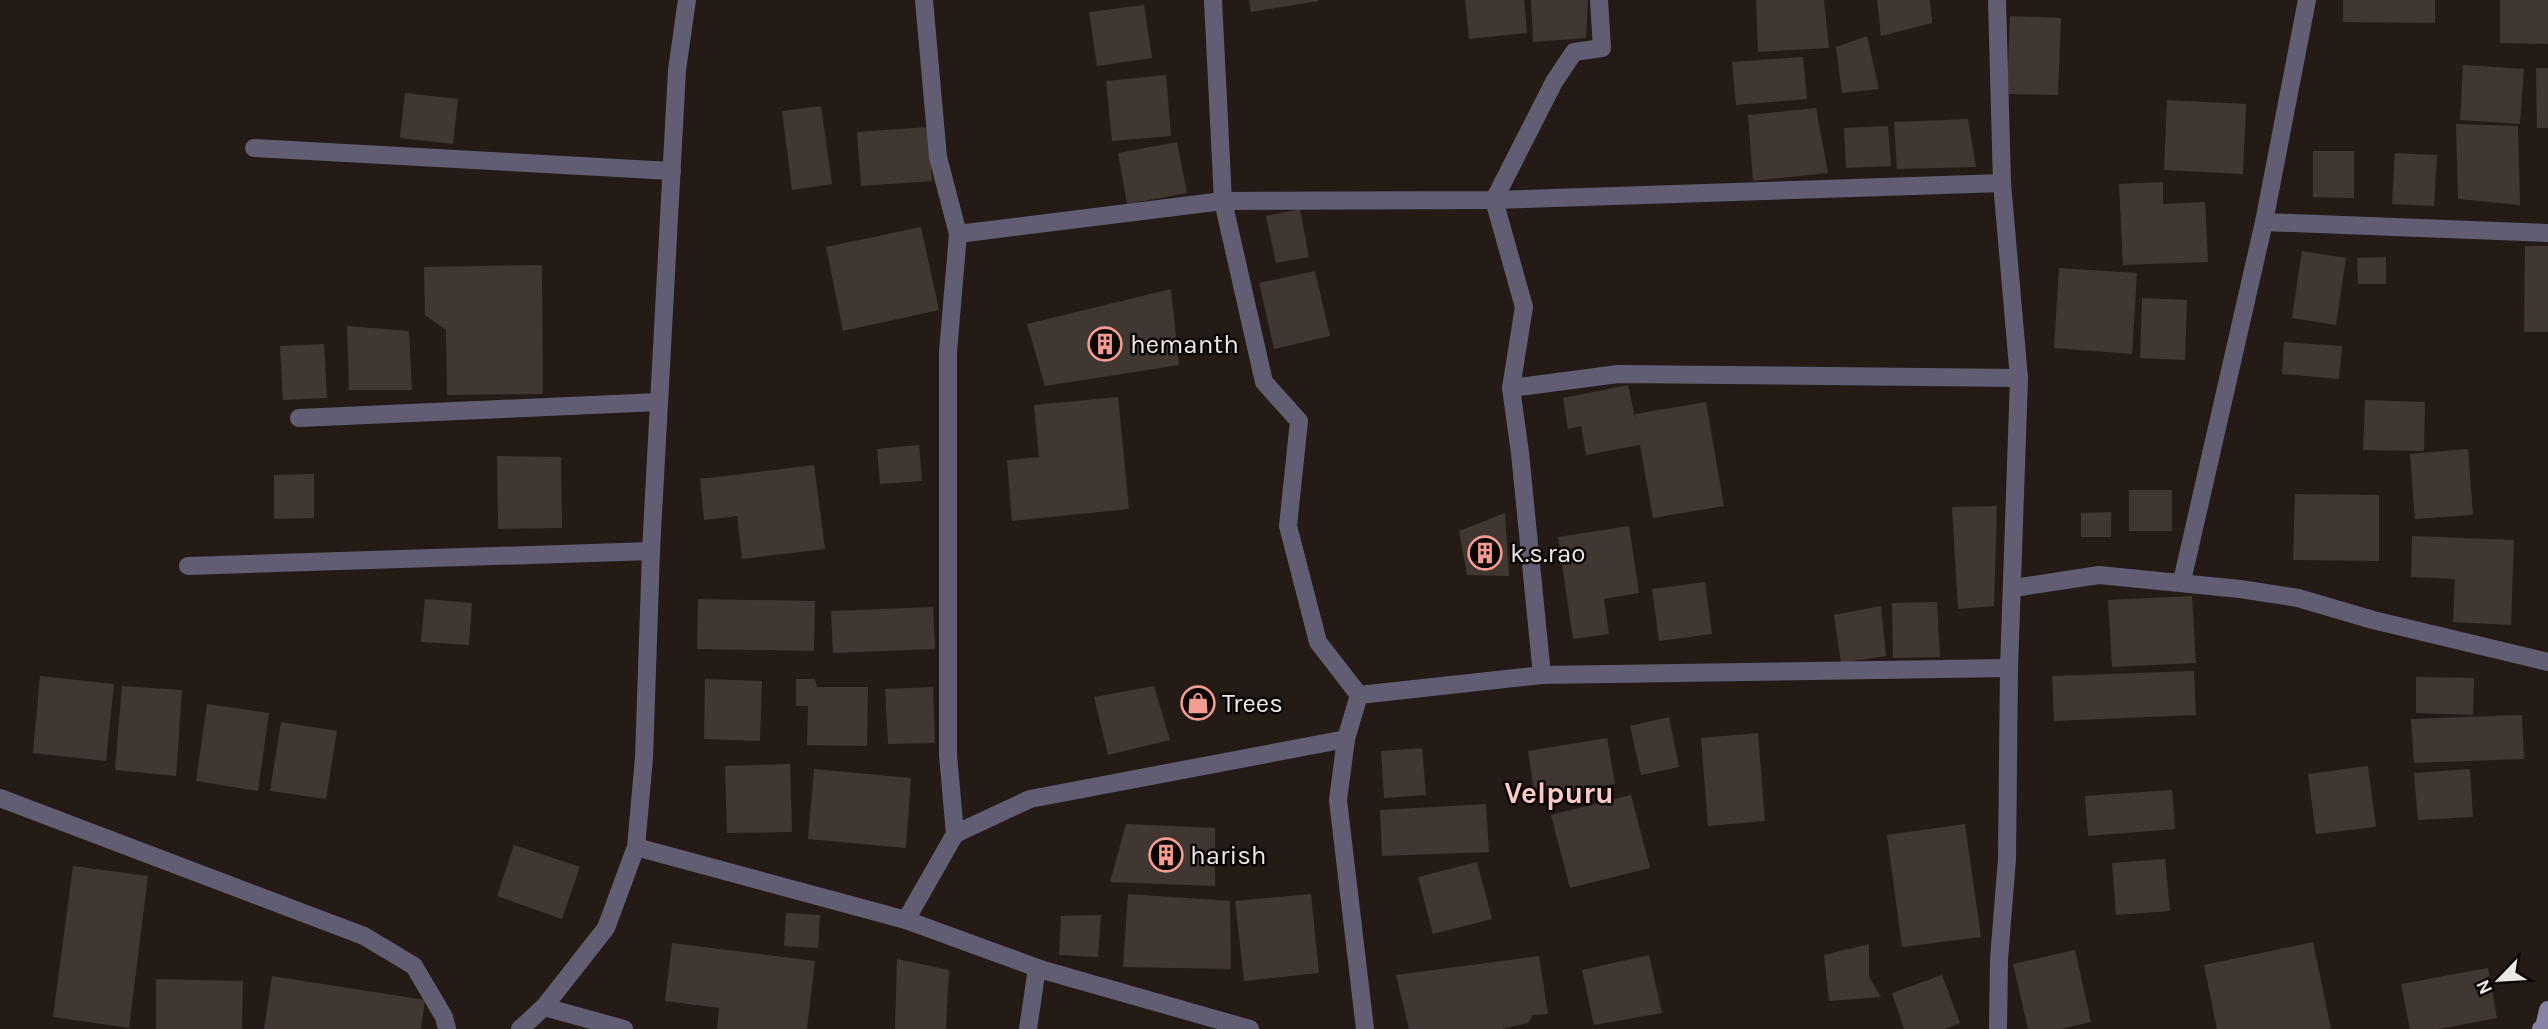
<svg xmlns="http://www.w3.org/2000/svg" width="2548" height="1029" font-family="Karla,sans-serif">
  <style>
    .building { fill: #403632 }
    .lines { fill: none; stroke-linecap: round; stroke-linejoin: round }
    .minor { stroke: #615e74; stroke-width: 18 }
    .secondary { stroke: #8783a6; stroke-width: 18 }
    .labels { text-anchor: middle; stroke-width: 5; stroke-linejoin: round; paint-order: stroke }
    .poi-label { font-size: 26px; fill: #ede7e4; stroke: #0a0605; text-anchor: start }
    .quarter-label { font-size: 30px; font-weight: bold; fill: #fdcac3; stroke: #0a0605 }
  </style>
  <rect width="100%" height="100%" fill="#241b17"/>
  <g class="building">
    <polygon points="1249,0 1318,0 1318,1 1251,12"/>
    <polygon points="1465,0 1524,0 1527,33 1469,39"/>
    <polygon points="1531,0 1588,0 1586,38 1533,42"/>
    <polygon points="1756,0 1824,0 1829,48 1758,52"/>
    <polygon points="1877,0 1930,0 1932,23 1881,36"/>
    <polygon points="2343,0 2435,0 2435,23 2343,22"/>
    <polygon points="2500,0 2548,0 2548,44 2500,43"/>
    <polygon points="1144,5 1152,58 1097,66 1089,12"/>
    <polygon points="2010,16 2061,18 2058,95 2007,94"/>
    <polygon points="1867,36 1879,89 1842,93 1836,47"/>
    <polygon points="1803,57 1807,99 1736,105 1732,62"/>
    <polygon points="2463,65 2524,69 2520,124 2460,120"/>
    <polygon points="2536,68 2548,68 2548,128 2537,128"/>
    <polygon points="1166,75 1171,136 1112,141 1106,81"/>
    <polygon points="405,93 458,99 453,144 400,138"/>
    <polygon points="2167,100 2246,104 2243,174 2164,170"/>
    <polygon points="821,106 832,184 792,190 782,111"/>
    <polygon points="1816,108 1828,173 1753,181 1748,115"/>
    <polygon points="1968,119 1976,167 1897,169 1894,122"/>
    <polygon points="2456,124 2518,126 2520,205 2458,199"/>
    <polygon points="1888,126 1891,166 1846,168 1844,128"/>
    <polygon points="928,127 932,181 861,186 857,132"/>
    <polygon points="1177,142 1187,193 1127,204 1118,153"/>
    <polygon points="2313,151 2354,151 2354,198 2313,197"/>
    <polygon points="2395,153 2437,155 2434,206 2392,204"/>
    <polygon points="2163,182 2163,204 2205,202 2208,262 2123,265 2119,184"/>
    <polygon points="1300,209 1309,257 1276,263 1266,216"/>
    <polygon points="921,227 939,310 843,331 826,247"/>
    <polygon points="2525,246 2548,246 2548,332 2524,332"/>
    <polygon points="2302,251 2346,258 2336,325 2292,318"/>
    <polygon points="2386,257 2386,284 2358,284 2357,258"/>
    <polygon points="542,265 543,394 447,395 446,330 425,315 424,267"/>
    <polygon points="2059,268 2137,273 2132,354 2054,348"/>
    <polygon points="1315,271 1330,336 1274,349 1259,283"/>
    <polygon points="1171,289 1179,365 1045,386 1027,324"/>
    <polygon points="2142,298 2187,300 2185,360 2140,358"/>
    <polygon points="347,326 409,331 412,390 349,390"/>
    <polygon points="2284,342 2342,346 2339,379 2282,374"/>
    <polygon points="324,344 327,398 283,400 280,346"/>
    <polygon points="1628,385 1636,422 1635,414 1706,402 1724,506 1653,518 1640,445 1586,455 1581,426 1568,429 1563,398"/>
    <polygon points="1118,397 1129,509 1012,521 1007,460 1039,457 1034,405"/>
    <polygon points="2365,400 2425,402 2424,451 2363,450"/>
    <polygon points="919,445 922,481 880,484 877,449"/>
    <polygon points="2468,449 2473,515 2415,519 2410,454"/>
    <polygon points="497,456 561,457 562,528 498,529"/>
    <polygon points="814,465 825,549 742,559 737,516 704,520 700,479"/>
    <polygon points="314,474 314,518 274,519 274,475"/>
    <rect x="2129" y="490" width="43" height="41"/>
    <polygon points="2295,494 2379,495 2379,561 2293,560"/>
    <polygon points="1997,506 1994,606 1958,609 1952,507"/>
    <polygon points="2111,512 2111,537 2081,537 2081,513"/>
    <polygon points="1505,513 1509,576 1467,575 1459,531"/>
    <polygon points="1629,526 1639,593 1604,599 1609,634 1573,639 1558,537"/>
    <polygon points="2412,536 2514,540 2511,625 2453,622 2455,579 2411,577"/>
    <polygon points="1705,582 1712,634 1659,641 1652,589"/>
    <polygon points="2192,596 2196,663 2112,667 2108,600"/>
    <polygon points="425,599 472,603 469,645 421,642"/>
    <polygon points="698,599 815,601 814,651 697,649"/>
    <polygon points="1937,602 1940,657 1893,658 1892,603"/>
    <polygon points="1881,606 1886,656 1841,663 1834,615"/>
    <polygon points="933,607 935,649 833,653 831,611"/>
    <polygon points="2194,671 2196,715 2054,721 2052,676"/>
    <polygon points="40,676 114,684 106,761 33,753"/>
    <polygon points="2416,677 2474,678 2473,715 2416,713"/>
    <polygon points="705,679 762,681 760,741 704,739"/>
    <polygon points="796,679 815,679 817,687 868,687 867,746 807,745 808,706 796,706"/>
    <polygon points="122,686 182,690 176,776 115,770"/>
    <polygon points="1154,686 1170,740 1108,755 1094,697"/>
    <polygon points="933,687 935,743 888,744 885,689"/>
    <polygon points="207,704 269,713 258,791 196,781"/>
    <polygon points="2522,715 2524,759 2414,763 2411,719"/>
    <polygon points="1669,717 1679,767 1641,775 1630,726"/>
    <polygon points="281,722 337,731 326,799 270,791"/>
    <polygon points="1758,733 1765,821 1708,826 1701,738"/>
    <polygon points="1607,738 1615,784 1535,797 1528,751"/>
    <polygon points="1422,748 1426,795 1384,798 1381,751"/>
    <polygon points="790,764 792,832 727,833 725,766"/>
    <polygon points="2368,766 2376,827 2316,834 2308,774"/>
    <polygon points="814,769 911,778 906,848 808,839"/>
    <polygon points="2470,769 2473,817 2418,820 2414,773"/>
    <polygon points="2172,790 2175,829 2088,836 2085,796"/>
    <polygon points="1631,795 1650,868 1570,888 1551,815"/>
    <polygon points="1486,804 1489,852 1382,856 1380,810"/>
    <polygon points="1126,824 1215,828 1215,886 1110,882"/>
    <polygon points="1965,824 1981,937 1902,947 1887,835"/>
    <polygon points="514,845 580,867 562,919 497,896"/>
    <polygon points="2165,859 2170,911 2116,915 2112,863"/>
    <polygon points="1477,862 1492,919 1433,934 1418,877"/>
    <polygon points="73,866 148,876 129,1028 53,1017"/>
    <polygon points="1128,894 1230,901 1231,969 1123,967"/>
    <polygon points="1311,894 1319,973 1244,981 1235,901"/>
    <polygon points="786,913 820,915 818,948 784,946"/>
    <polygon points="1101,915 1098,957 1059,955 1061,916"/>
    <polygon points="2313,942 2331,1029 2217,1029 2204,965"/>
    <polygon points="672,943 815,961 807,1029 717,1029 719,1008 665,1001"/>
    <polygon points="1869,944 1869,977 1881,997 1829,1001 1824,955"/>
    <polygon points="2075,950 2091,1022 2061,1029 2028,1029 2013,964"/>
    <polygon points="1649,955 1662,1013 1594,1025 1582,970"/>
    <polygon points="1539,956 1548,1014 1533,1015 1528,1023 1502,1029 1409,1029 1396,975"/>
    <polygon points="897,959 949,970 946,1029 895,1029"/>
    <polygon points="2488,968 2497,1018 2439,1029 2410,1029 2401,984"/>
    <polygon points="1942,975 1960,1023 1945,1029 1904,1029 1892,993"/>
    <polygon points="272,976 425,1000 421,1029 264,1029"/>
    <polygon points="156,979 243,981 242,1029 156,1029"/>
  </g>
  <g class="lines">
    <g class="minor">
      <polyline points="1213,0 1223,201 1264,382 1299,421 1288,526 1318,642 1359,695"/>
      <polyline points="1997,0 2002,183 2019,378 2009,668 2007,859 1999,959 1998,1029"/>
      <polyline points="254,148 672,171"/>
      <polyline points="2264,222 2548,233"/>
      <polyline points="958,234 1223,201 1494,200 2002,183"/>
      <polyline points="1511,388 1618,374 2019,378"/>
      <polyline points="299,418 659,402"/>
      <polyline points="188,566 651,551"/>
      <polyline points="2182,581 2264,222 2307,0"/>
      <polyline points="2014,588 2099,575 2240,589 2298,598 2373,620 2548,662"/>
      <polyline points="1542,675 1520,453 1511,388 1524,307 1494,200 1554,82 1574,52 1602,48 1599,0"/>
      <polyline points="0,798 364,936 414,966 444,1017 447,1029"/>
      <polyline points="955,834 1030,799 1346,739"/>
      <polyline points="636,847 906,920 1043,970 1250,1029"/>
      <polyline points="906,920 955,834 948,755 948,352 958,234 938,157 924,0"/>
      <polyline points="544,1007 624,1029"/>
      <polyline points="520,1029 544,1007 606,928 636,847 644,758 651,551 677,70 687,0"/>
      <polyline points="1028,1029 1037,968"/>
      <polyline points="1365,1029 1338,800 1346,739 1359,695 1542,675 2009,668"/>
    </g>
    <polyline class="secondary" points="2541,1029 2544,1027 2548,1010"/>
  </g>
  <defs>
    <symbol id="building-ring" viewBox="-11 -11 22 22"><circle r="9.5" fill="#0a0605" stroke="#f59c92" stroke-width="1.5"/><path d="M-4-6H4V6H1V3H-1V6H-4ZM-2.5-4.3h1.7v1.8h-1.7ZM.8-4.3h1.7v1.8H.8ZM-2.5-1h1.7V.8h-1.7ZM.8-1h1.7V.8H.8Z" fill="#f59c92"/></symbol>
    <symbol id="shop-ring" viewBox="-11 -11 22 22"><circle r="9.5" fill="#0a0605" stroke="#f59c92" stroke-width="1.5"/><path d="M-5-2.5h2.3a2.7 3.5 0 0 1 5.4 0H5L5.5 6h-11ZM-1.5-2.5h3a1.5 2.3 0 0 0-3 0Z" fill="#f59c92"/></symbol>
  </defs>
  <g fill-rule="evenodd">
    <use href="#building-ring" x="1086" y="325" width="38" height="38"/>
    <use href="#building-ring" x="1466" y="534" width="38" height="38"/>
    <use href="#shop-ring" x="1179" y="684" width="38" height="38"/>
    <use href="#building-ring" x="1147" y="836" width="38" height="38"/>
  </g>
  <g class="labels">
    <g class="poi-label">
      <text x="1130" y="353">hemanth</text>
      <text x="1510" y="562">k.s.rao</text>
      <text x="1222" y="712">Trees</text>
      <text x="1190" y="864">harish</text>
    </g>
    <g class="quarter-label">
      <text x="1559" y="803">Velpuru</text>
    </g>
  </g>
  <g transform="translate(2499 980) rotate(245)" stroke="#0a0605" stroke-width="5" paint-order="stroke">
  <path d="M0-5L12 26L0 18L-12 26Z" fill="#ede7e4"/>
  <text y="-10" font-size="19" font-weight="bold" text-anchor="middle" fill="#ede7e4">N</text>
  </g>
</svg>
